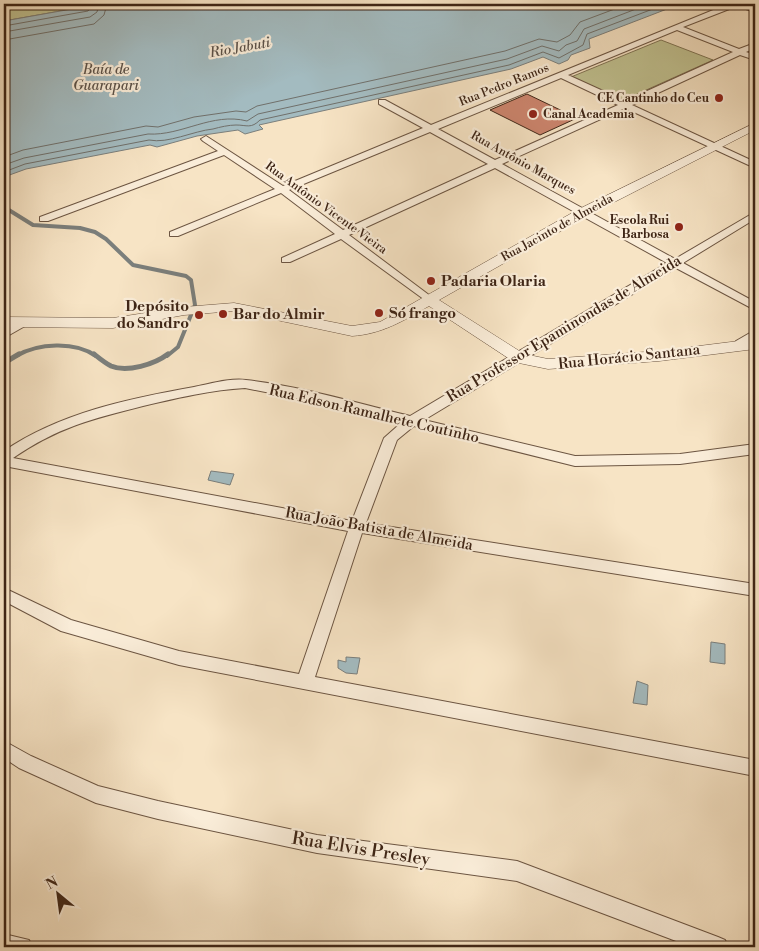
<svg xmlns="http://www.w3.org/2000/svg" width="759" height="951" viewBox="0 0 759 951" font-family="'Libre Bodoni',serif">
  <style>
    .green { fill: #c1c291; stroke: #807454 }
    .water { fill: #a3bbc0; stroke: #7b7f7c }
    .lines { fill: none; stroke-linecap: round; stroke-linejoin: round }
    .shore { stroke: #70706b; stroke-width: 1 }
    .stream-far1 { stroke: #7b7f7c; stroke-width: 4 }
    .stream { stroke: #7b7f7c; stroke-width: 5 }
    .building { fill: #cc846d; stroke: #3e2516 }
    .minor-casing { stroke: #6c5542; stroke-width: 2 }
    .tertiary-casing { stroke: #6c5542; stroke-width: 1 }
    .minor { fill: #faedd9; fill-rule: evenodd }
    .tertiary { fill: #faedd9; fill-rule: evenodd }
    .poi-dot { fill: #8f2418; stroke: #faedd9; stroke-width: 2 }
    .labels { text-anchor: middle; dominant-baseline: central; stroke-width: 4.5; stroke-linejoin: round; paint-order: stroke }
    .far-street-label { font-size: 12px; fill: #3e2516; stroke: #faedd9 }
    .far-poi-label { font-size: 12px; font-weight: bold; fill: #3e2516; stroke: #faedd9; text-anchor: end }
    .far-water-label { font-size: 14px; font-style: italic; fill: #5c5249; stroke: #faedd9 }
    .poi-label { font-size: 15px; font-weight: bold; fill: #3e2516; stroke: #faedd9; text-anchor: start }
    .street-label { font-size: 15px; fill: #3e2516; stroke: #faedd9 }
    .near-street-label { font-size: 18px; fill: #3e2516; stroke: #faedd9 }
  </style>
  <rect width="100%" height="100%" fill="#f7e4c5"/>
  <filter id="stains"><feTurbulence type="fractalNoise" baseFrequency=".004" numOctaves="4"/><feColorMatrix values="0 0 0 0 .2 0 0 0 0 .09 0 0 0 0 .02 0 0 0 .5 -.17"/></filter>
  <radialGradient id="worn" r=".72"><stop offset=".6" stop-color="#630" stop-opacity="0"/><stop offset="1" stop-color="#630" stop-opacity=".3"/></radialGradient>
  <g class="green">
    <path d="M4 4H100L4 21Z"/>
    <path d="M661 40 713 60 624 100 571 77Z"/>
  </g>
  <g class="water">
    <path d="M100 4H680L589 39 590 48 571 55 568 60 559 64 543 57 511 69 259 125 263 129 245 134 238 130 197 136 157 147 150 145 26 169 4 177V21Z"/>
    <path d="M211 471 234 474 230 485 208 480Z"/>
    <path d="M711 642 725 644V664L710 662Z"/>
    <path d="M346 657 360 658 357 674 346 673 338 668V660L346 662Z"/>
    <path d="M637 681 648 685 647 705 633 703Z"/>
  </g>
  <g class="lines">
    <g class="shore">
      <path d="M4 26 88 11 93 4"/>
      <path d="M4 32 90 17 97 12 99 4"/>
      <path d="M4 40 94 24 104 15 107 4"/>
      <path d="M4 157 23 150 146 126 158 127 194 117 236 111 246 112 257 106 505 51 539 39 557 42 570 35 580 22 628 4"/>
      <path d="M4 165 24 158 148 134C182 136 212 112 247 121L258 114 507 59 542 46 559 51 566 45 577 41 584 29 649 4"/>
      <path d="M4 172 25 164 149 140C168 144 193 131 213 129 220 127 229 125 236 125 247 125 251 129 260 120L509 65 543 52 559 58 583 45 587 34 666 4"/>
    </g>
    <g class="stream-far1">
      <path d="M4 207 33 225 80 228 95 232 106 239 133 265 186 276 191 280 195 305 178 347 167 356"/>
      <path d="M16 356C38 343 75 341 96 356"/>
    </g>
    <g class="stream">
      <path d="M94 354C99 358 105 363 111 366 127 373 155 364 168 354"/>
      <path d="M4 363 19 354"/>
    </g>
  </g>
  <path class="building" d="M527 94 577 118 540 135 490 110Z"/>
  <g class="lines">
    <g class="minor-casing">
      <g id="minor">
        <path d="M728 4H745L755 8V12L737 6 683 27 739 49 755 43V48L746 52 755 55V60L740 55 632 105 755 162V168L625 108 502 164 675 259 755 212V219L683 263 755 302V310L676 268 424 420 575 456 680 454 755 444V454L680 464 575 466 414 426 397 440 366 523 755 584V596L362 533 315 677 755 760V776L179 665 61 631 4 601V588L71 620 179 651 299 674 348 531 4 466V451C60 413 127 399 194 387 210 384 229 378 246 380 301 386 356 403 410 416L667 263 495 168 349 235 433 298V302L429 303 341 239 290 262H282V258L335 234 281 193 178 236H170V232L275 189 224 155 48 221H40V217L218 151 203 141 201 139 206 136 283 186 423 128 379 104V100H385L431 125ZM677 30 733 52 625 101 568 75ZM561 78 618 105 495 160 438 129ZM430 132 488 164 343 230 289 190ZM245 388 326 404 401 423 384 438 352 521 13 458C58 427 92 419 143 406 177 398 211 390 245 388Z"/>
        <path d="M21 319 25 320V326L4 338V329Z"/>
        <path d="M755 330V339L744 347H736L734 344 736 341Z"/>
        <path d="M4 741 31 756 98 786 158 801 317 835 517 861 718 937 725 940 728 947H692L517 881 317 853 158 819 96 803 19 768 4 758Z"/>
        <path d="M4 934 29 940 32 947H4Z"/>
      </g>
    </g>
    <g class="tertiary-casing">
      <path id="tertiary" d="M755 123V130L589 215 439 300 524 354 548 359 659 351 755 339V349L659 361 548 369 514 362 429 306C403 321 382 334 352 336L234 311 184 315 113 328 4 327V317L113 318 184 307 234 303 352 326 380 322 579 209Z"/>
    </g>
    <use href="#minor" class="minor"/>
    <use href="#tertiary" class="tertiary"/>
  </g>
  <g class="poi-dot">
    <circle cx="719" cy="98" r="5"/>
    <circle cx="533" cy="114" r="5"/>
    <circle cx="679" cy="227" r="5"/>
    <circle cx="431" cy="281" r="5"/>
    <circle cx="379" cy="313" r="5"/>
    <circle cx="223" cy="314" r="5"/>
    <circle cx="199" cy="315" r="5"/>
  </g>
  <g class="labels">
    <g class="far-street-label">
      <text transform="translate(504 85) rotate(-22)">Rua Pedro Ramos</text>
      <text transform="translate(523 163) rotate(29)">Rua Antônio Marques</text>
      <text transform="translate(326 208) rotate(36)">Rua Antônio Vicente Vieira</text>
      <text transform="translate(557 228) rotate(-29)">Rua Jacinto de Almeida</text>
    </g>
    <g class="far-poi-label">
      <text x="709" y="98">CE Cantinho do Ceu</text>
      <text x="543" y="114" text-anchor="start">Canal Academia</text>
      <text x="669" y="220">Escola Rui<tspan x="669" dy="14">Barbosa</tspan></text>
    </g>
    <g class="far-water-label">
      <text transform="translate(240 48) rotate(-10)">Rio Jabuti</text>
      <text x="106" y="70">Baía de<tspan x="106" dy="16">Guarapari</tspan></text>
    </g>
    <g class="poi-label">
      <text x="441" y="281">Padaria Olaria</text>
      <text x="189" y="306" text-anchor="end">Depósito<tspan x="189" dy="17">do Sandro</tspan></text>
      <text x="389" y="313">Só frango</text>
      <text x="233" y="314">Bar do Almir</text>
    </g>
    <g class="street-label">
      <text transform="translate(564 329) rotate(-31)">Rua Professor Epaminondas de Almeida</text>
      <text transform="translate(629 357) rotate(-6)">Rua Horácio Santana</text>
      <text transform="translate(374 414) rotate(13)">Rua Edson Ramalhete Coutinho</text>
      <text transform="translate(379 529) rotate(10)">Rua João Batista de Almeida</text>
    </g>
    <g class="near-street-label">
      <text transform="translate(361 849) rotate(9)">Rua Elvis Presley</text>
    </g>
  </g>
  <rect width="759" height="951" fill="none" stroke="#f7e4c5" stroke-width="20"/>
  <rect x="5" y="5" width="749" height="941" fill="none" stroke="#3e2516" stroke-width="2.5"/>
  <rect x="10" y="10" width="739" height="931" fill="none" stroke="#3e2516"/>
  <g transform="translate(58 894) rotate(331)" stroke="#faedd9" stroke-width="4" paint-order="stroke">
  <path d="M0-4L9 19L0 12L-9 19Z" fill="#3e2516"/>
  <text y="-8" font-size="14" font-weight="bold" text-anchor="middle" fill="#3e2516">N</text>
  </g>
  <rect width="100%" height="100%" filter="url(#stains)"/>
  <rect width="100%" height="100%" fill="url(#worn)"/>
</svg>
